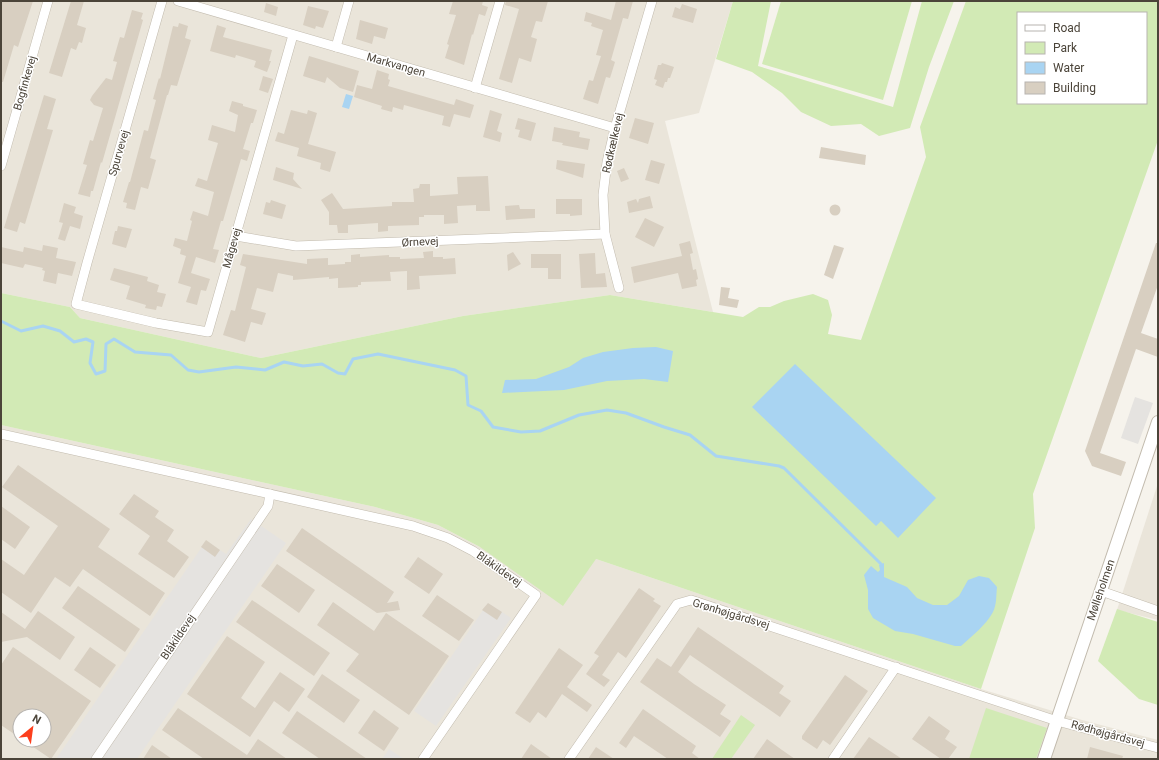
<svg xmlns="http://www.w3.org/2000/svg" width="1159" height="760" viewBox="0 0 1159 760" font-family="Roboto,sans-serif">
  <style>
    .residential { fill: #eae5da; fill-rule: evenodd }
    .green { fill: #d2eab5; fill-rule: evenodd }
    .parking { fill: #e5e3e0 }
    .water { fill: #a9d4f2 }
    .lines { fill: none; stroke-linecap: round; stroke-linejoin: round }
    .stream { stroke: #a9d4f2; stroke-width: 3 }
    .building { fill: #d8cfc1 }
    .minor-casing { stroke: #c2bbae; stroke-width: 10 }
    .tertiary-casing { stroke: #c2bbae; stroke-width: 14 }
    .minor { stroke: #fff; stroke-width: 9 }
    .tertiary { stroke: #fff; stroke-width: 12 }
    .labels { text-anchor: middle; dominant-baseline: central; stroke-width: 3; stroke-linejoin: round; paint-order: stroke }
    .street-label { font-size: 11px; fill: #4b4439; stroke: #fff }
  </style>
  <rect width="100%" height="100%" fill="#f6f3ec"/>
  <g class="residential">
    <path d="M1 1H733L699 113 665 121 713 312 610 295 463 316 261 358 80 318 70 307 1 293Z"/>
    <path d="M1 425 375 507 438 525 480 547 596 559 981 689 1082 720 1158 740V759H1ZM20 716H44V740H20Z"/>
    <path d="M1158 483V620L1117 610Z"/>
  </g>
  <g class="green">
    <path d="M733 1H771L758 66 893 107 922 1H954L929 67 910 128 879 136 861 124 831 126 801 112 782 93 752 72 716 59Z"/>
    <path d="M781 1H912L883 100 762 64Z"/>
    <path d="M966 1H1158V140L1033 494 1035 528 981 689 596 559 563 606 480 547 438 525 375 507 1 425V293L70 307 80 318 261 358 463 316 610 295 743 317 759 307H770L784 301 813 294 828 300 832 315 828 334 861 340 926 157 920 127ZM1018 13H1146V103H1018Z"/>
    <path d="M1117 609 1158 622V705L1139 699 1098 661Z"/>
    <path d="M986 708 1047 728 1036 759H969Z"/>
    <path d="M741 715 755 725 731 759H712Z"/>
  </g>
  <g class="parking">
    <path d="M1135 397 1153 403 1138 444 1121 438Z"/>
    <path d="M251 519 286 543 137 759H56L206 541 226 554Z"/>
    <path d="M488 603 511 618 436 726 414 711Z"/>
    <path d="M389 749 404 759H382Z"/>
  </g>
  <g class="water">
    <path d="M346 94 353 96 349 109 342 107Z"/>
    <path d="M656 347 673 351 668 382 644 379 607 381 564 390 502 393 505 380 536 379 569 367 583 358 603 352 633 348Z"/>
    <path d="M795 364 936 498 898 538 881 521 876 526 752 407Z"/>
    <path d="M884 563V577L907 587 917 598 933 605H947L959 596 968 580 979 576 989 578 997 587C996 595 997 604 993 612 986 625 972 636 961 646H955L913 634 895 631 873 618 868 609V590L864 575 871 566 878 572 880 570 879 565Z"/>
  </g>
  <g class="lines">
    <path class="stream" d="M1 321 21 331 43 326 60 331 74 342 86 339 93 342 90 363 96 374 105 371 106 344 114 339 135 352 171 355 188 370 199 372 236 367 265 370 284 362 303 366 322 364 338 373 345 374 353 359 378 354 455 370 466 376 468 405 481 411 493 427 521 432 540 431 579 415 607 410 626 413 664 427 690 435 716 456 779 466 784 468 881 564"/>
  </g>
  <g class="building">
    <path d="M1 1H33L18 47 14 45 3 82H1Z"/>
    <path d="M71 1H84L77 25 86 28 82 43 79 42 76 50 71 48 62 77 49 73Z"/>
    <path d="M453 1H483L482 5 488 7 485 16 479 14 473 35 472 34 464 65 445 58 449 45 447 44 456 15 449 14Z"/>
    <path d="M506 1H548L542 22 536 21 531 37 537 39 531 62 519 58 512 83 499 79 519 9 505 5Z"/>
    <path d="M616 1H633L628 19 623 18 611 60 615 62 610 78 606 77 598 104 583 99 589 80 593 81 601 56 596 55 603 30 591 26 592 23 584 21 586 12 611 20Z"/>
    <path d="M266 3 278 7 276 16 264 12Z"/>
    <path d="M682 4 697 9 693 23 672 17 675 7 680 9Z"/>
    <path d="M308 6 329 11 323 28 316 26 315 29 303 25Z"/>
    <path d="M132 10 143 13 141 19 143 20 102 163 101 162 93 191H91L90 197 78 194 87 165 83 164 90 140 93 141 103 108 94 105 90 100 92 96 106 78 112 80 117 62 113 61 120 37 124 38Z"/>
    <path d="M360 20 388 28 385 39 374 36 372 44 356 39Z"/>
    <path d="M179 23 188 26 185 38 191 40 177 86 171 85 168 95H167L150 158 156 160 148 189 141 187 135 210 126 208 127 203 123 202 129 182H130L144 130 148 131 151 119 156 100 153 99 158 81 159 78 160 79 173 26 178 27Z"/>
    <path d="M217 25 226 28 223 37 272 50 269 61H271L267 72 254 67 256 61 236 55 235 58 210 51Z"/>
    <path d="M309 56 359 71 353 92 340 88 327 77 325 83 303 76Z"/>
    <path d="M662 63 674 67 670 78H668L667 82H665L663 88 655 85 657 80 654 79 658 65H661Z"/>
    <path d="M377 70 389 74 388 79 390 80 388 86 454 105 456 99 474 105 470 118 454 114 450 127 442 125 444 116 404 105 403 110 393 107 392 112 381 109 382 106 354 97 357 85 372 89Z"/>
    <path d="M263 76 273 79 268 93 259 90Z"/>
    <path d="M44 95 56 99 47 129 53 130 25 224 20 222 17 232 4 228Z"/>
    <path d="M232 101 243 104V106L257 110 253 123H251L243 149 250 151 247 161 241 159 223 221H221L213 249 219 250 215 263 196 257 191 273 210 279 206 291 201 290 197 305 186 302 191 287 178 283 186 256 180 254 181 249 173 246 175 238 187 241 192 221 190 220 193 211 208 216 214 192 195 186 198 178 207 181 218 143 208 140 212 125 235 132 238 115 229 111Z"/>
    <path d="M291 110 307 114 308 110 317 113 308 144 336 152 330 172 320 169 321 163 297 156 299 148 275 141 278 132 284 134Z"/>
    <path d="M490 110 502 114 497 131 502 133 500 142 483 137Z"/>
    <path d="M518 118 536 123 531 141 518 137 520 130 515 129Z"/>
    <path d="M635 118 654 123 648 144 629 138Z"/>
    <path d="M554 127 580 132 579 137 590 139 588 150 562 145 563 143 552 141Z"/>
    <path d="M821 147 866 155 865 165 819 158Z"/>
    <path d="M557 160 585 164 583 178 556 169Z"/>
    <path d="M651 160 665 164 659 184 645 180Z"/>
    <path d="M276 167 294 173 293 179 302 189 273 180Z"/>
    <path d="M624 168 629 179 621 182 617 171Z"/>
    <path d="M488 176 490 211H476V205L457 206 458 223 444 224V215H424V217H419V225L388 226V231L378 232V223L348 225V233H338L337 225H329V212L321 200 332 193 343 209 392 206V202H414L413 189 419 188 420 184H430V196L458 194 457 177Z"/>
    <path d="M650 196 653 208 629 213 627 202 636 199 638 203 639 199Z"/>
    <path d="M556 199H582V215L570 216V214H556Z"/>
    <path d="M271 200 286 205 282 219 263 214 266 202 270 203Z"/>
    <path d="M64 203 76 207 74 213 83 216 80 229 70 226 65 241 58 239 63 223 59 222Z"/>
    <circle cx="835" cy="210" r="5.5"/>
    <path d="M519 205 520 209H535V218L506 220 505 206Z"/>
    <path d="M645 218 664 227 654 247 635 237Z"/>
    <path d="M118 226 132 229 126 248 112 244 115 231H117Z"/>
    <path d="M690 241 693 253 690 254 693 270 696 269 698 279 696 280 697 286 682 289 678 273 634 283 631 267 682 256 679 244Z"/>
    <path d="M1156 243H1158V285L1141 333 1158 339V357L1136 349 1100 453 1126 462 1121 476 1092 466 1085 451Z"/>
    <path d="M43 245 58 248 56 258 76 262 72 276 58 273 56 284 43 281 45 271 42 270 43 268 25 264 23 268 1 263V247L23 252 24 247 42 251Z"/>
    <path d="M834 245 844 248 833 279 824 275Z"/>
    <path d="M433 251V257H443V259L455 258 456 274 419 276 420 289 407 290V271L390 272 391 281 361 282V285H358V287L338 288V278L329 279V277L293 280V276L278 273 273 292 257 288 251 309 266 313 262 325 251 322 245 342 223 335 231 310 235 311 246 267 240 265 243 254 307 264V259L328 258V265L345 264V262H351V255L360 254V257L389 255V257H400V259L424 258 423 252Z"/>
    <path d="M513 252 521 264 508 271 507 255Z"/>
    <path d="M595 253 596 274 605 273 607 287 581 288 579 254Z"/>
    <path d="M531 254H561V279H548V268H531Z"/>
    <path d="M114 268 148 277 147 281 159 285 157 292 166 294 162 307 157 306 156 310 145 308 146 305 126 299 130 286 110 280Z"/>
    <path d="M721 287 730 288 728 298 739 300 737 308 719 305Z"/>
    <path d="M18 465 110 529 98 547 165 593 150 616 83 569 70 587 55 577 31 613 1 592V559L24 575 58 526 2 487Z"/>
    <path d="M134 494 159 511 155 517 174 530 167 541 189 557 174 578 138 554 150 536 119 514Z"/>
    <path d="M1 506 30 527 15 549 1 539Z"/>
    <path d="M302 528 394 592 387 603 398 601 400 610 377 613 286 551Z"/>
    <path d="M206 540 220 550 215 557 201 547Z"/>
    <path d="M418 557 443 574 429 594 404 577Z"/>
    <path d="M277 564 315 590 299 613 261 586Z"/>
    <path d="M78 586 140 629 125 652 62 608Z"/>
    <path d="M639 588 655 599 653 601 661 606 626 658 618 652 602 675 610 680 604 687 586 674 599 656 594 653Z"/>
    <path d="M437 595 474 620 459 641 422 616Z"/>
    <path d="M252 600 330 653 314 676 236 622Z"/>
    <path d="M333 602 374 631 386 613 449 656 409 715 346 671 359 654 317 625Z"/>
    <path d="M488 603 502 612 497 620 482 610Z"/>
    <path d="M38 611 75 637 60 660 27 637 1 642V612L25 629Z"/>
    <path d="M698 627 784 686 779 693 791 701 780 717 690 655 678 672 694 684 726 705 720 714 731 721 720 737 640 682 657 658 671 667Z"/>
    <path d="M227 636 265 662 241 698 255 708 280 672 305 689 289 712 274 701 250 737 187 694Z"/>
    <path d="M13 647 91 701 51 759 23 740H44V716H20V738L1 725V665Z"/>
    <path d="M90 647 116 665 100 688 74 670Z"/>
    <path d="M559 648 583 665 567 687 592 705 587 712 562 694 546 718 538 712 530 723 515 713Z"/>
    <path d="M322 674 360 700 344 723 307 697Z"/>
    <path d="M845 675 868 691 830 745 823 740 817 749 802 739V736Z"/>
    <path d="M178 708 247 755 258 739 287 759H204L162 730Z"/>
    <path d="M643 709 696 746 692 753 700 759H668L634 736 626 748 619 743Z"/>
    <path d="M374 710 399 728 384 751 358 733Z"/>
    <path d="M297 711 367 759H320L282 733Z"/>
    <path d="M929 716 950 731 945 739 957 747 948 759H941L912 739Z"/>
    <path d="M869 737 902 759H853Z"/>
    <path d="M767 739 782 750 795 759H753Z"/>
    <path d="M531 744 552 759H521Z"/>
    <path d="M152 745 172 759H143Z"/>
    <path d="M596 747 614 759H588Z"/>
    <path d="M1090 747 1123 756 1122 759H1087Z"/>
  </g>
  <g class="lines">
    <g class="minor-casing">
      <g id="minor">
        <path d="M162 1 87 263 76 304 156 323 208 332 293 35"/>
        <path d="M178 1 615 128"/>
        <path d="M336 47 349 1"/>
        <path d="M475 88 500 1"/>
        <path d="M1 166 48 1"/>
        <path d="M236 236 296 246 605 234"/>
        <path d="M619 288 605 234 603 195 607 162 615 128 652 1"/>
        <path d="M1 434 413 526 448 538 473 551 536 595 423 759"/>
        <path d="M1101 591 1158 611"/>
        <path d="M96 759 268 506 270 494"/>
        <path d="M569 759 677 604 691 600 1057 721 1158 748"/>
        <path d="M833 759 896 667"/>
      </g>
    </g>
    <g class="tertiary-casing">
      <path id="tertiary" d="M1044 759 1158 422"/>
    </g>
    <use href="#minor" class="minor"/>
    <use href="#tertiary" class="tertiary"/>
  </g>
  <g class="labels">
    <g class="street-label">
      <text transform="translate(396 65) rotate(16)">Markvangen</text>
      <text transform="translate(25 83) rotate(-74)">Bogfinkevej</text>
      <text transform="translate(613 143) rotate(-77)">Rødkælkevej</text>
      <text transform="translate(119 153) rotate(-74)">Spurvevej</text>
      <text transform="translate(420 242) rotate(-3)">Ørnevej</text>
      <text transform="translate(232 248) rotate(-74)">Mågevej</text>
      <text transform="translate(499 569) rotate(35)">Blåkildevej</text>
      <text transform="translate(1101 590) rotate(-71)">Mølleholmen</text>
      <text transform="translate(731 614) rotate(17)">Grønhøjgårdsvej</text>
      <text transform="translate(178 637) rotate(-56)">Blåkildevej</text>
      <text transform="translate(1108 734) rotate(15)">Rødhøjgårdsvej</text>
    </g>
  </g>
  <rect width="1159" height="760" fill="none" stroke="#4b4439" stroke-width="4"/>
  <rect x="1017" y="12" width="130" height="92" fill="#ffffff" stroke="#b7b4b0"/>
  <rect x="1025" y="25" width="20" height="6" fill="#ffffff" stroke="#b7b4b0"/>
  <text x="1053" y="32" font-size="12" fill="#4b4439">Road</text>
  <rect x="1025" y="42" width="20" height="12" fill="#d2eab5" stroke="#b7b4b0"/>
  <text x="1053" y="52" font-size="12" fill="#4b4439">Park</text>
  <rect x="1025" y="62" width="20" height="12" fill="#a9d4f2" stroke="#b7b4b0"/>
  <text x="1053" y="72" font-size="12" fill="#4b4439">Water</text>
  <rect x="1025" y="82" width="20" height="12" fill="#d8cfc1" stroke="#b7b4b0"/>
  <text x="1053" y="92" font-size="12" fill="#4b4439">Building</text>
  <g transform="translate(32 728) rotate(29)"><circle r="19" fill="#ffffff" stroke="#b7b4b0"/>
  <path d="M0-3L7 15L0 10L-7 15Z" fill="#fc3f1d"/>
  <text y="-6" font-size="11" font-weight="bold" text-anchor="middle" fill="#4b4439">N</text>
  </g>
</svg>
